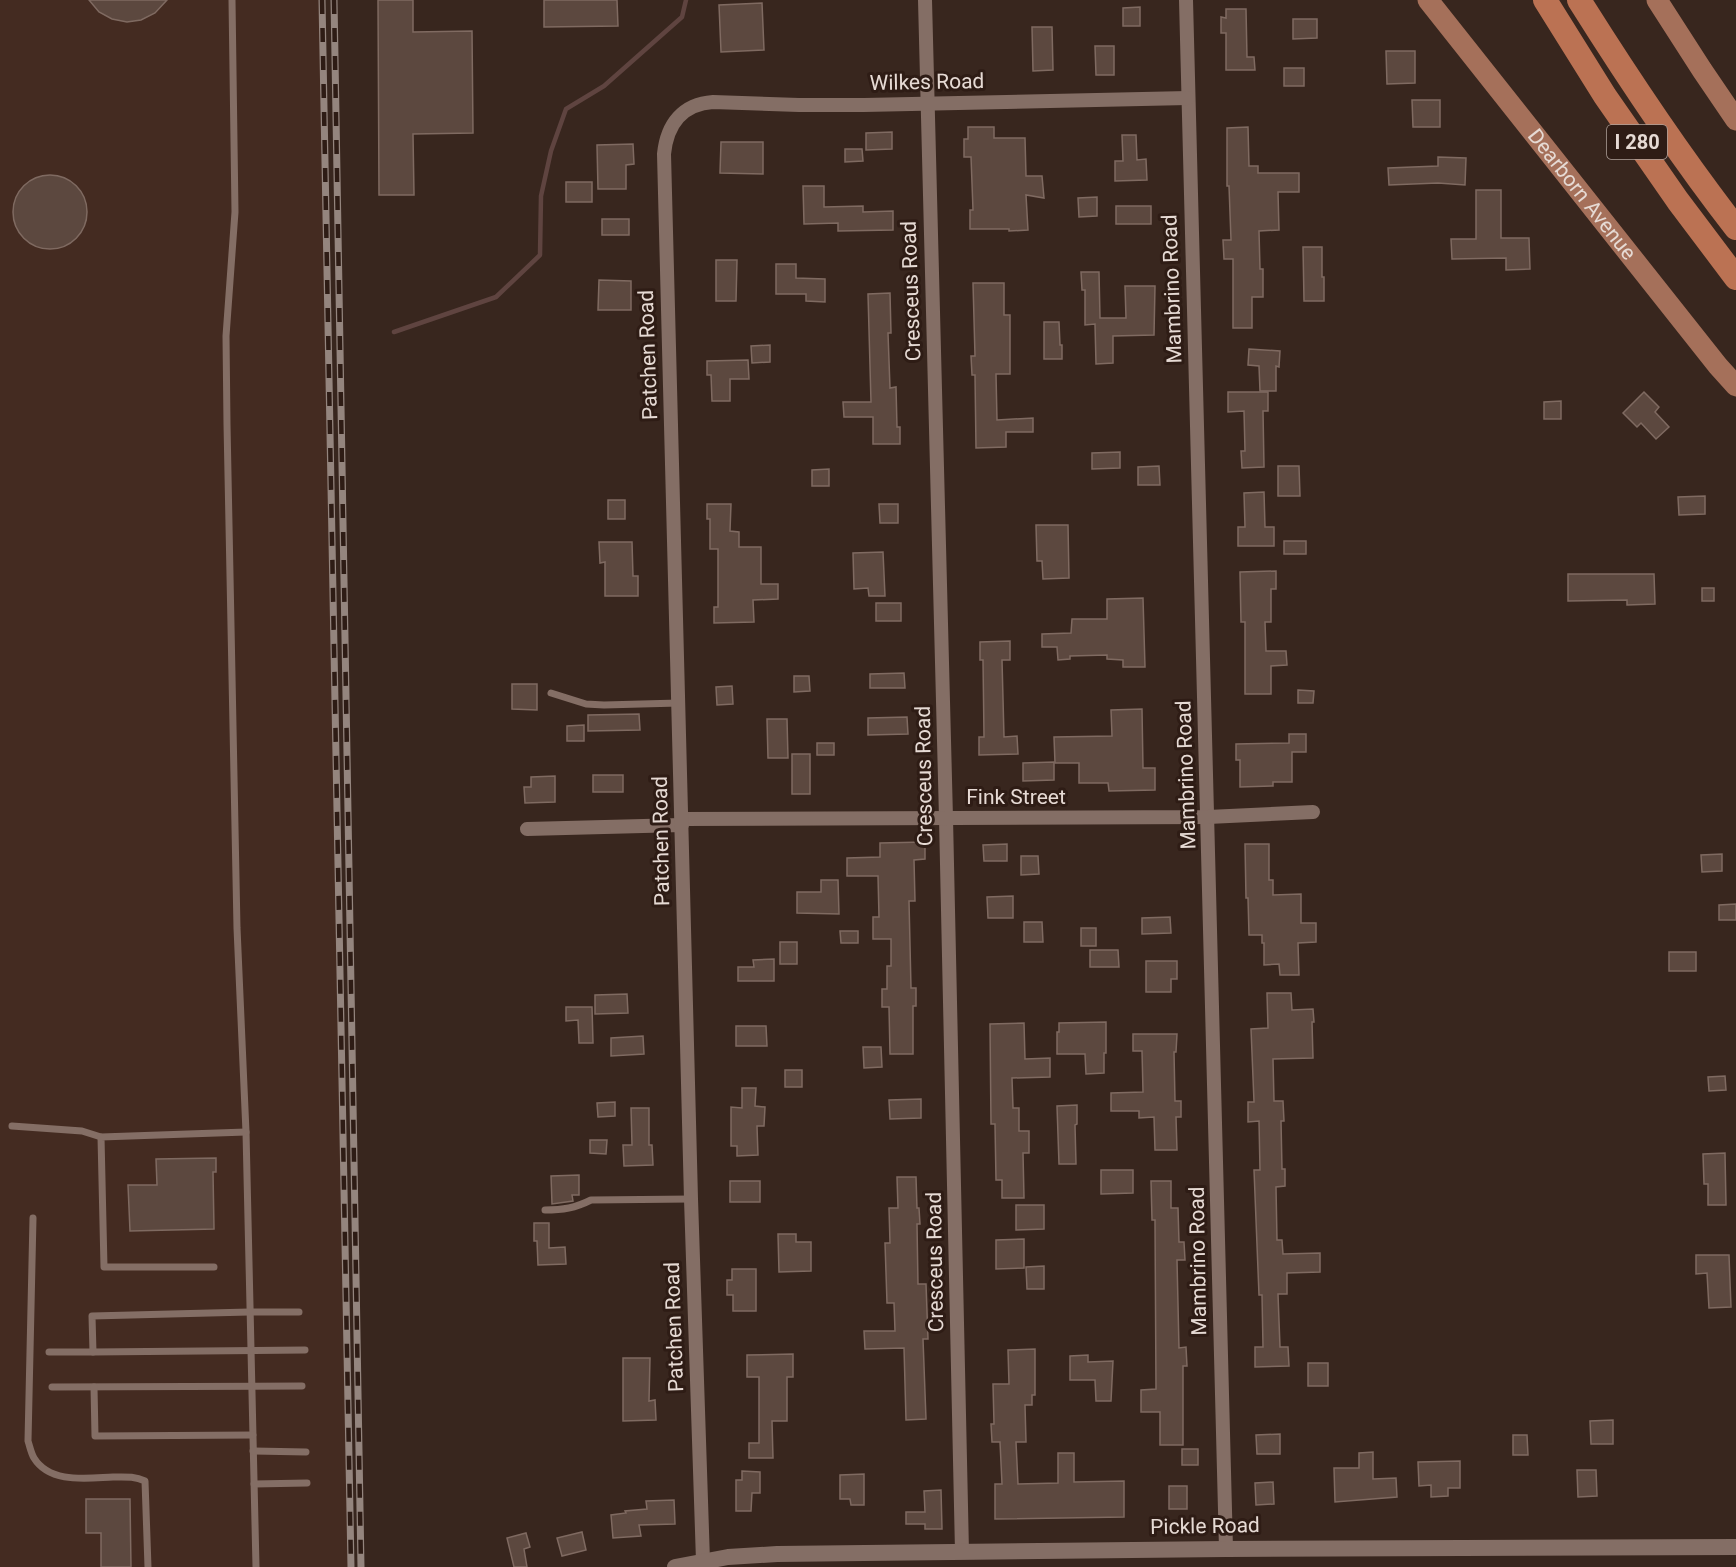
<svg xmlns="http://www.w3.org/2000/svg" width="1736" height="1567" viewBox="0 0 1736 1567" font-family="Roboto,sans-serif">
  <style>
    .built { fill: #442b21 }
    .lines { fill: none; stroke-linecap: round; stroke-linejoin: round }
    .stream { stroke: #5f4440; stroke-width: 4.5 }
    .building { fill: #5c483f; stroke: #7f6a61; stroke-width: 1.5 }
    .service { stroke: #846e65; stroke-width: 7 }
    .minor { stroke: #846e65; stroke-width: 14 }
    .tertiary { stroke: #846e65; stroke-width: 16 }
    .primary { stroke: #a5705a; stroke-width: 21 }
    .motorway { stroke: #bb7253; stroke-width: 24 }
    .rail-casing { stroke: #94857e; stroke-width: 7 }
    .rail { stroke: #2e1c15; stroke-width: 4.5; stroke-dasharray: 14; stroke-linecap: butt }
    .labels { text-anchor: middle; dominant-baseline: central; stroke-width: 6; stroke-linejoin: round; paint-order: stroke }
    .shield { fill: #2e1c15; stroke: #afa19b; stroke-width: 1.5 }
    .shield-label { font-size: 20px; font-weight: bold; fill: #e6dad4 }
    .street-label { font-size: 21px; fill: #e6dad4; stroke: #2e1c15 }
  </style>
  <rect width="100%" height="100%" fill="#38261e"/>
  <path class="built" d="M0 0H323L351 1567H0Z"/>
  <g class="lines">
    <path class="stream" d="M394 332 496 297 540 255 541 196 551 151 566 109 604 86 682 17 686 0"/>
  </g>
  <g class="building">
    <path d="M89 0H167L155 13 141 20 127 22 112 19 99 12Z"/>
    <path d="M378 0H413V32L472 31 473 133 413 134 414 195H379Z"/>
    <path d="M544 0H617L618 26 544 27Z"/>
    <path d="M762 3 764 50 721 52 719 5Z"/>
    <path d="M1140 7V26H1123V8Z"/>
    <path d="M1226 9H1246L1247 57H1254L1255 70H1226V33H1221V17L1226 18Z"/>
    <path d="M1293 19H1317V38L1293 39Z"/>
    <path d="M1032 27H1052L1053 70 1033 71Z"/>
    <path d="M1095 46H1114V75H1096Z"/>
    <path d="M1386 51H1415V83L1387 84Z"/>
    <rect x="1284" y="68" width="20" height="18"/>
    <path d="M1412 100H1440V127H1413Z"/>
    <path d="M968 127H994V138H1025L1026 176H1042L1044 198 1026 195 1028 230 1009 231V229H970V210H973L971 157H964V139H968Z"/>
    <path d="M1248 127 1249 166H1258V173H1299V192H1278L1279 230 1259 231 1260 269H1263V297H1252V328H1233V259H1224L1223 240H1231L1229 186H1227V128Z"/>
    <path d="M892 132V149L866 150V133Z"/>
    <path d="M1122 135H1136L1137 160 1146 159 1147 180 1115 181V161H1123Z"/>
    <path d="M721 142H763V174L720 173Z"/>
    <path d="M633 144 634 164 626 165V189H598L597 145Z"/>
    <path d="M845 149H862L863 161 845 162Z"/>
    <path d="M1438 157 1466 158 1465 185 1438 183 1389 185 1388 168 1438 166Z"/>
    <circle cx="50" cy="212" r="37"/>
    <rect x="566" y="182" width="26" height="20"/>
    <path d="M803 186H824V207L863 206V212L893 211V230L838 231V223L804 224Z"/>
    <path d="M1476 190H1501V238H1529L1530 269 1506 270V258L1452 259 1451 239H1476Z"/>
    <path d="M1097 197V216L1079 217 1078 198Z"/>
    <rect x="1116" y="206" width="35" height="18"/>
    <rect x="602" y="219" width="27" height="16"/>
    <path d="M1303 247H1322V277H1324V301H1304Z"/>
    <path d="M716 260H737L736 301H716Z"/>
    <path d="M776 264H796V278L825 279V302L806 301V294H776Z"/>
    <path d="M1081 272H1099L1100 318H1126L1125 286H1155L1154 335 1113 336V363L1096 364 1095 324 1085 325V290H1082Z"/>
    <path d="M599 280 631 281V310H598Z"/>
    <path d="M973 283H1004V315H1010V374H996L997 420 1033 418V432H1006V447L976 448 975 375H972L971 356H975Z"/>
    <path d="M890 293 891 333H888L890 388 896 387 897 427H900V444H873V417H844L843 402H871L868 294Z"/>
    <path d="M1044 322H1059L1060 345H1062V359H1044Z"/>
    <path d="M770 345V362L752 363 751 346Z"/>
    <path d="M1249 349 1280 351 1279 367 1276 366V391H1260L1259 366 1248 365Z"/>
    <path d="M748 360 749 379H730V401H712L711 375H707V361Z"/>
    <path d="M1228 392H1268V411H1263L1264 467 1242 468 1241 451H1245L1244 411 1228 412Z"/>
    <path d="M1644 392 1659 407 1655 412 1669 427 1656 439 1641 423 1637 427 1623 413Z"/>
    <path d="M1561 401V419H1544V402Z"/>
    <path d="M1120 452V468L1092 469V453Z"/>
    <path d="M1159 466 1160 485H1138V467Z"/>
    <path d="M1278 466H1299L1300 496H1278Z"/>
    <path d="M829 469V486H812V470Z"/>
    <path d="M1264 492 1265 527H1274V546H1238V527H1245L1244 493Z"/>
    <path d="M1705 496V514L1679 515 1678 497Z"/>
    <rect x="608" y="500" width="17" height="19"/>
    <path d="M707 504H731L730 531 739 532V547H761V584H778V599L753 600 754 622 714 623V607H718V549H710V519H707Z"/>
    <path d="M879 504H898V523H880Z"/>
    <path d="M1036 525H1068L1069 578 1043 579 1042 561H1037Z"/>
    <rect x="1284" y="541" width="22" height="13"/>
    <path d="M599 542H632L633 576H638V596H605V562L600 563Z"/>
    <path d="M883 552 885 596H869L868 588 854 589 853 553Z"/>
    <path d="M1276 571V589H1271V622H1265L1266 651H1286L1287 665 1271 666V694H1245V622H1241L1240 572Z"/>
    <path d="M1568 574H1654L1655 604 1627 605V600L1568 601Z"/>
    <rect x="1702" y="588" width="12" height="13"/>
    <path d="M1143 598 1145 667H1123V660L1107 659V655L1070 656V659L1058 660 1057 647H1042V634L1071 633 1072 619H1107V599Z"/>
    <rect x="876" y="603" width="25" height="18"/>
    <path d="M1010 641V660H1002L1004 737 1017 736 1018 754 979 755V737H984L983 660H980V642Z"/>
    <path d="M904 673 905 688H870V674Z"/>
    <path d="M794 676H809L810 691 794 692Z"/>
    <path d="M512 684H537V710L512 709Z"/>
    <path d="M732 686 733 704 717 705 716 687Z"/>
    <path d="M1298 690 1314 691 1313 703H1298Z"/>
    <path d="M1142 709 1143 768H1155V790L1109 791 1108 783H1079V763H1055L1054 737 1112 736 1111 710Z"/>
    <path d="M639 714 640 730 588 731V715Z"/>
    <path d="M907 717 908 734 868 735V718Z"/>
    <path d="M767 719H787L788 758H768Z"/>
    <path d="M584 725V741H567V726Z"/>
    <path d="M1289 734H1306V752H1292V782H1273V786L1240 787V760H1236V744L1289 743Z"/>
    <rect x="817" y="743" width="17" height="12"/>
    <rect x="792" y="754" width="18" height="40"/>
    <path d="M1054 762V780L1023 781V763Z"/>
    <rect x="593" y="775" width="30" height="17"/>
    <path d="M555 776V802L525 803 524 787H531V777Z"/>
    <path d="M925 842V859L914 860 915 901H909L911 988H916V1006H913V1054H890L889 1007H882V989H887V966H891V939H873V917H879L878 876H847V858L880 857V843Z"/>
    <path d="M1007 844V861H984L983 845Z"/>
    <path d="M1245 844H1269V880H1273V895L1301 894V923H1316V942L1298 943 1299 975H1280L1279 964 1264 965V943H1262V935H1249L1248 898H1246Z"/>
    <path d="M1722 854V871L1702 872 1701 855Z"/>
    <path d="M1021 856H1038L1039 874 1021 875Z"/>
    <path d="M821 880H838L839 914 797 913V892H821Z"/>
    <path d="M1013 896V918H988L987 897Z"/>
    <path d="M1736 904V920H1719V905Z"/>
    <path d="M1170 917 1171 933 1142 934V918Z"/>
    <path d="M1024 922H1042L1043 942H1024Z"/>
    <rect x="1081" y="928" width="15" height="18"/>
    <path d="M840 931H858V943H841Z"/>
    <rect x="780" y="942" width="17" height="22"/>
    <path d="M1090 950H1118L1119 967H1090Z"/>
    <rect x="1669" y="952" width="27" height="19"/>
    <path d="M774 959V981H738V967H754L753 960Z"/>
    <path d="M1146 961H1177V979H1171V992H1146Z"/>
    <path d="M1267 993H1291L1292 1010 1313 1009 1314 1022H1312L1313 1058 1273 1059 1274 1101H1283L1284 1121H1281L1282 1169H1285V1186L1276 1187 1277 1240H1282L1283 1254 1320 1253V1272L1287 1273V1294H1278L1280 1347H1288L1289 1366 1255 1367V1347H1263L1262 1295H1259L1254 1170H1260L1259 1121 1248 1122V1102H1254L1251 1029 1268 1028Z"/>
    <path d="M627 994 628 1013 595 1014V995Z"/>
    <path d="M566 1007H592L593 1043H579L578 1020 566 1021Z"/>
    <path d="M1106 1022V1053H1104V1073L1086 1074 1085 1054H1057V1032H1059V1023Z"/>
    <path d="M1024 1023 1025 1059 1050 1058V1077L1012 1078 1013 1108H1019V1131H1029V1153H1023L1024 1198H1002V1180H996L995 1124H991L990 1024Z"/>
    <path d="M736 1026H766L767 1046H736Z"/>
    <path d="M1133 1034H1177L1176 1052H1174L1175 1101H1181V1117H1176L1177 1150H1155L1154 1117 1139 1118V1111H1111V1093L1143 1092 1142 1051H1133Z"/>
    <path d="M643 1036 644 1054 611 1056V1038Z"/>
    <path d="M863 1047H881L882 1067 864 1068Z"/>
    <rect x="785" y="1070" width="17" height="17"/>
    <path d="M1725 1076 1726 1090 1709 1091 1708 1077Z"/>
    <path d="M742 1088H756L755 1106 765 1107 764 1126H757L758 1155 737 1156V1146H731V1107L742 1108Z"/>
    <path d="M921 1099V1118L890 1119 889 1100Z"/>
    <path d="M615 1102V1116L598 1117 597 1103Z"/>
    <path d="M1077 1105V1124L1075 1125 1076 1164H1059L1057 1106Z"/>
    <path d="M631 1108H649V1145H652L653 1165 624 1166 623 1145H632Z"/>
    <path d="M590 1140H607L606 1154 590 1153Z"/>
    <path d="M1725 1153 1726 1205H1708V1184H1704L1703 1154Z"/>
    <path d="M216 1158V1172H213L214 1229 130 1231 128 1185H157L156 1159Z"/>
    <path d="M1101 1170H1133V1193L1101 1194Z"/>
    <path d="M579 1175V1195H572L573 1201 552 1204 551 1176Z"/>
    <path d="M897 1177H916L917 1208H919L920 1224H917L918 1284H926L928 1339H923L926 1419 906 1420 904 1348 865 1349 864 1331H895L894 1303H887L885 1243H890L889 1208H898Z"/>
    <rect x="730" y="1181" width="30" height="21"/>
    <path d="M1151 1181H1171V1208H1178L1179 1242H1184L1185 1260H1177L1179 1348 1186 1347 1187 1366H1183V1445H1160V1412H1141V1390L1156 1389 1155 1220H1152Z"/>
    <path d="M1016 1205H1044V1229L1016 1230Z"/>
    <path d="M534 1223H549V1248L565 1247 566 1264 538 1265 537 1241H534Z"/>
    <path d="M778 1234H796V1242H811V1271L779 1272Z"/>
    <path d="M1024 1239V1268L996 1269V1240Z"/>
    <path d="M1696 1255H1729L1731 1307 1709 1308 1707 1273 1696 1274Z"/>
    <path d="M1044 1266V1289H1027L1026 1267Z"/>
    <path d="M732 1269H756V1311H733V1295H727V1280H732Z"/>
    <path d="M1035 1349V1395H1032V1405H1025L1026 1442H1016L1018 1484 1058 1483V1453H1074V1482L1124 1481V1517L995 1519V1484H1002L1000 1442H992L991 1424H994L993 1384H1009L1008 1350Z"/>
    <path d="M793 1354V1377H787V1421H772L773 1458H749V1443H759V1377H747V1355Z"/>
    <path d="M1088 1355V1362L1113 1361 1111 1401H1096L1095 1380H1070V1356Z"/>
    <path d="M623 1358H650L649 1401 655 1400 656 1420 623 1421Z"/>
    <rect x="1308" y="1363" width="20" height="23"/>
    <path d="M1613 1420V1444H1591L1590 1421Z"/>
    <path d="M1280 1434V1454H1257L1256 1435Z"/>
    <path d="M1513 1435H1527L1528 1455H1513Z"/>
    <rect x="1182" y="1449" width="16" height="16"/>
    <path d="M1373 1452V1479L1396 1478 1397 1497 1335 1502 1334 1468H1359V1453Z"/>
    <path d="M1460 1461V1488H1448V1496L1431 1497V1485L1419 1486 1418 1462Z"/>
    <path d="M1577 1470H1596L1597 1496 1578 1497Z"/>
    <path d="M742 1471 760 1472V1493H752L751 1511H736V1480H742Z"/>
    <path d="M864 1474V1505H851L850 1499H840V1475Z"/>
    <path d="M1273 1482 1274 1504 1256 1505 1255 1483Z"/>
    <rect x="1169" y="1486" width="18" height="23"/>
    <path d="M941 1490 942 1529H925V1524H906V1512H925L924 1491Z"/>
    <path d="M86 1499H130L131 1567H101V1533H86Z"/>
    <path d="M674 1500 675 1524 639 1525 641 1536 613 1538 611 1515 626 1513 625 1511 647 1509 646 1501Z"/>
    <path d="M582 1532 586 1550 562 1556 557 1538Z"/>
    <path d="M526 1533 530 1547 524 1549 527 1567H514L507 1538Z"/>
  </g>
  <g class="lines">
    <g class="service">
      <path d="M232 0 235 212 226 336 227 424 237 928 246 1132 256 1567"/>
      <path d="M551 693 586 704 604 705 679 703"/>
      <path d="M12 1126 82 1131 101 1137"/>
      <path d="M545 1210C563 1210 575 1208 591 1200L691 1199"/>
      <path d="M33 1218 28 1441C30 1447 31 1453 34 1458 50 1484 87 1478 113 1477 125 1477 134 1476 145 1481L148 1567"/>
      <path d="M214 1267H104L101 1137 246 1132"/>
      <path d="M49 1352H93L92 1316 249 1312H299"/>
      <path d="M93 1352 305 1350"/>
      <path d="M52 1387 302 1386"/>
      <path d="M94 1387 95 1436 253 1435"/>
      <path d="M253 1451 306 1452"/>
      <path d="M254 1484 307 1483"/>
    </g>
    <g class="minor">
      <path d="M925 0 946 818 962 1552"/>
      <path d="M1186 0 1226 1549"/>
      <path d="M682 819 1208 817 1313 812"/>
      <path d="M527 829 682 825"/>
      <path d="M703 1561 691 1199 664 154C667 124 683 104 713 102L799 105H864L1188 98"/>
    </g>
    <path class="tertiary" d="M675 1567 728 1557 777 1554 1226 1549 1736 1547"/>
    <g class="primary">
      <path id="s1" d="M1428 0 1718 366 1736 386"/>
      <path d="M1657 0 1702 70 1736 120"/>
    </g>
    <g class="motorway">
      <path d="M1545 0 1605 96 1678 201 1736 278"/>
      <path d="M1579 0C1628 78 1679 155 1736 228"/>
    </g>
    <g class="rail-casing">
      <g id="rail">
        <path d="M322 0 351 1567"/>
        <path d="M334 0 361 1567"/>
      </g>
    </g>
    <use href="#rail" class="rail"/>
  </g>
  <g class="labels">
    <rect class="shield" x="1607" y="125" width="60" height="34" rx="4.5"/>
    <g class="shield-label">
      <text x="1637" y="142">I 280</text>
    </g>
    <g class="street-label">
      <text transform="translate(927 82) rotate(-1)">Wilkes Road</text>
      <text stroke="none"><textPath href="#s1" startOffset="248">Dearborn Avenue</textPath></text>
      <text transform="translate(1172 289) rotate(-92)">Mambrino Road</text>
      <text transform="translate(911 291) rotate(-92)">Cresceus Road</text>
      <text transform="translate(648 355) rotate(-92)">Patchen Road</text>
      <text transform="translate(1186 775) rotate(-92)">Mambrino Road</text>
      <text transform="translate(924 776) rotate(-91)">Cresceus Road</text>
      <text x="1016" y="797">Fink Street</text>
      <text transform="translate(661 841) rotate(-91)">Patchen Road</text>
      <text transform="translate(1198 1261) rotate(-91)">Mambrino Road</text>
      <text transform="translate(935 1262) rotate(-91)">Cresceus Road</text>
      <text transform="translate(674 1327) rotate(-92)">Patchen Road</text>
      <text transform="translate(1205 1526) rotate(-1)">Pickle Road</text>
    </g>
  </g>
</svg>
